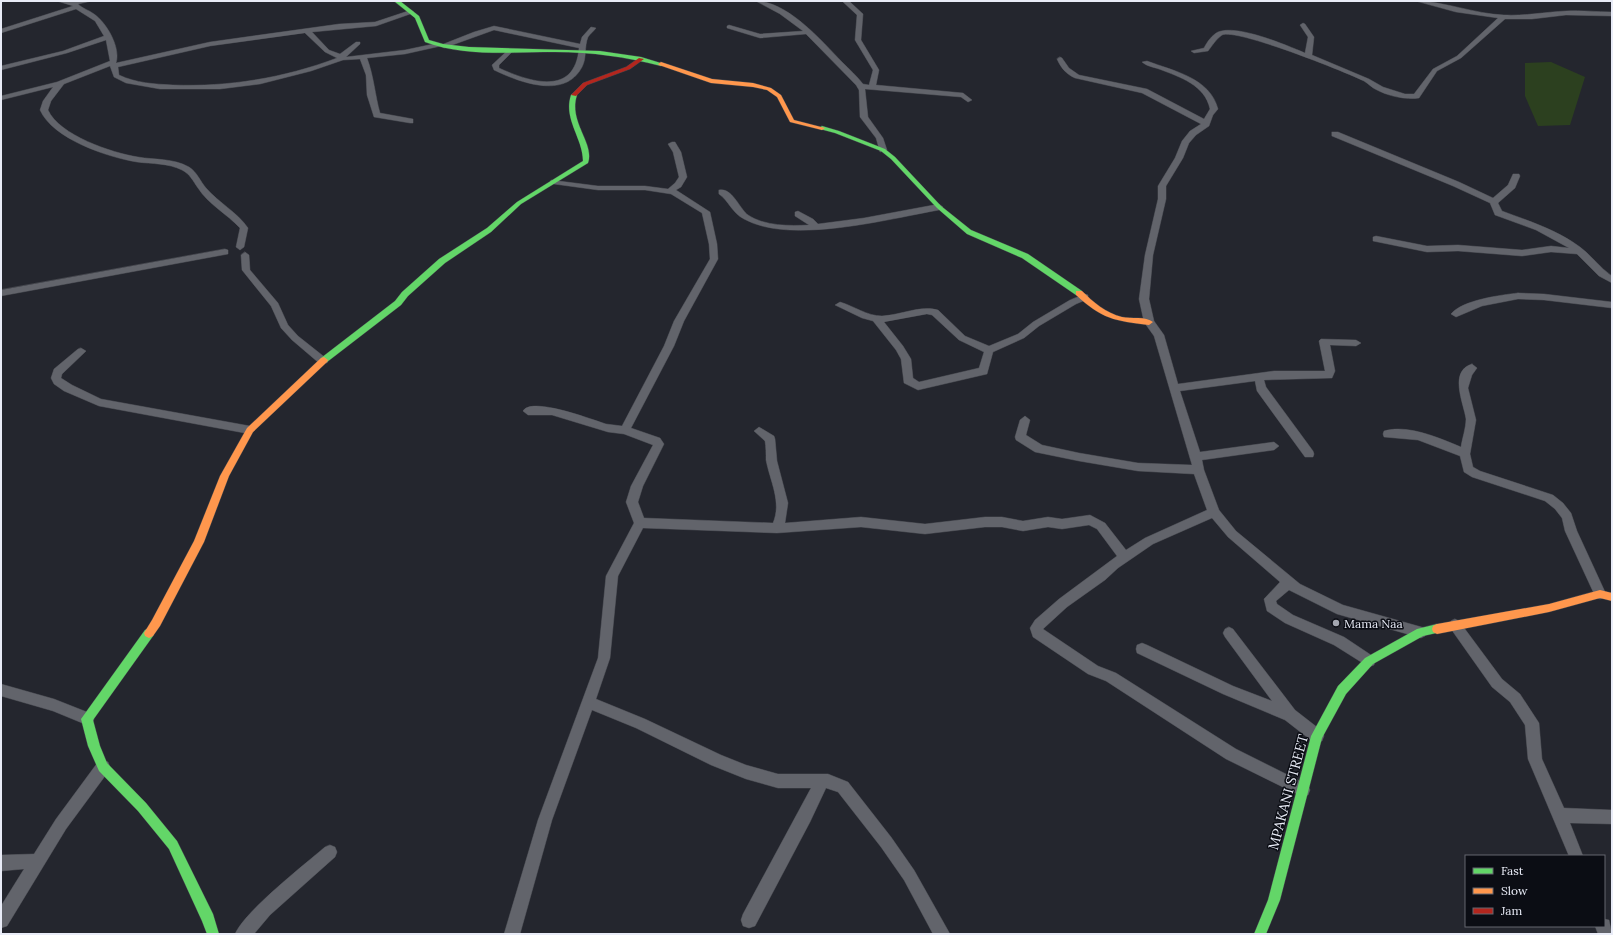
<svg xmlns="http://www.w3.org/2000/svg" width="1613" height="935" viewBox="0 0 1613 935" font-family="Lora,serif">
  <style>
    .green { fill: #2c401f }
    .lines { fill: none; stroke-linecap: round; stroke-linejoin: round }
    .street-casing { stroke: #42444b; stroke-width: 1 }
    .fast-casing { stroke: #42444b; stroke-width: 1 }
    .slow-casing { stroke: #42444b; stroke-width: 1 }
    .jam-casing { stroke: #42444b; stroke-width: 1 }
    .street { fill: #62646b; fill-rule: evenodd }
    .fast { fill: #63d668; fill-rule: evenodd }
    .slow { fill: #ff974d; fill-rule: evenodd }
    .jam { fill: #b3261e; fill-rule: evenodd }
    .poi-dot { fill: #a4a7b1; stroke: #0b0d14; stroke-width: 1.5 }
    .labels { text-anchor: middle; dominant-baseline: central; stroke-width: 3; stroke-linejoin: round; paint-order: stroke }
    .poi-label { font-size: 12px; fill: #e9ecf7; stroke: #0b0d14; text-anchor: start }
    .near-street-label { font-size: 14px; fill: #e9ecf7; stroke: #0b0d14 }
  </style>
  <rect width="100%" height="100%" fill="#24262e"/>
  <path class="green" d="M1551 62 1585 77 1570 125 1538 126 1525 96V63Z"/>
  <g class="lines">
    <g class="street-casing">
      <g id="street">
        <path d="M57 1H92L78 4C83 9 89 10 94 14 107 23 121 48 116 63L210 42 339 24 375 22 411 10 414 12 413 13 376 26 312 32 329 50 340 54 356 42H360V44L346 57 405 50 438 43 441 45 474 32 494 26 580 44 582 37 591 27 596 28C594 31 590 34 588 37 584 47 587 58 582 67 565 100 519 82 494 70L492 65 508 50H512V52L499 65V68C530 82 575 97 579 48L494 30 444 48 441 46 405 54 367 58C374 77 375 95 380 113L413 119V123H410L374 117 367 95 366 75 360 59 343 60 311 71 260 84 220 89H160L126 83 114 77 110 66 64 84 51 101 48 110C59 135 112 153 138 157 155 160 173 158 189 167 197 172 200 181 206 188 219 203 237 212 248 228L244 247 240 250 236 247 240 228C227 214 208 204 198 188 193 181 190 174 182 170 168 163 152 164 137 162 107 157 53 139 40 110L43 101 53 87 1 100V96L57 82 110 61 106 40 67 53 1 70V66L63 51 104 36 95 21 76 9 1 33V29L73 6ZM305 33 325 52 337 58C284 78 229 87 173 85 154 84 136 83 119 75L118 67 210 46Z"/>
        <path d="M756 1C787 1 821 40 842 62 849 69 857 76 863 84L869 85 873 70 855 40 857 15 842 1H849L863 14 861 40 879 70 876 85 963 93 972 100 968 102 961 97 865 89 868 117 883 138 887 150 880 152 876 138 860 117 859 90 856 85 806 34 760 38 727 28V26L729 25 760 34 803 31 780 14Z"/>
        <path d="M1416 1C1444 1 1475 14 1504 15 1525 16 1545 12 1566 11 1581 10 1597 12 1612 12V16L1566 15 1532 19H1505L1461 58 1437 71 1419 98C1406 100 1388 96 1377 90 1372 88 1369 84 1364 81 1346 72 1236 28 1222 35 1216 39 1212 46 1208 51L1194 53 1191 51 1204 48C1207 42 1212 35 1218 32 1237 24 1286 45 1305 53L1308 37 1300 25 1303 23 1305 24 1314 37 1312 55 1369 79 1383 87 1405 94H1414L1433 69 1457 56 1498 18 1456 12Z"/>
        <path d="M1060 57 1062 58 1069 68 1079 75 1147 89 1204 119 1210 109C1205 85 1180 77 1159 69 1153 67 1146 66 1142 62L1147 61C1174 71 1210 78 1218 109L1213 115 1209 126 1196 135 1189 143 1183 158 1166 186V199L1153 255 1149 299 1154 321 1164 335 1178 384 1274 371H1325L1319 341 1321 339 1356 340 1361 343 1356 346 1330 345 1335 371 1332 378 1264 380 1266 387 1313 451 1314 454 1313 457H1305L1257 391 1255 381 1180 391 1200 452 1274 442 1279 446 1274 450 1202 460 1204 470 1219 510 1236 531 1300 584 1343 605 1425 628 1427 632 1425 636 1421 638 1337 614 1289 590 1276 601 1277 604 1293 615 1344 637 1374 657 1375 661 1374 665 1369 667 1334 645 1285 623 1267 611 1264 599 1280 582 1228 537 1212 518 1153 544 1118 568 1105 580 1067 607 1043 629 1098 666 1116 673 1236 749 1308 785 1310 790 1308 795 1303 797 1226 759 1106 681 1088 674 1033 637 1030 628 1035 620 1059 599 1117 556 1097 529 1089 525 1062 529 1048 527 1023 531 1002 527H985L925 534 861 527 777 533 643 528 618 576 610 658 596 699 645 719 721 755 746 765 778 774H828L848 782 891 837 914 870 950 934H933L904 880 881 847 838 792 826 788 810 822 755 926 749 928 743 926 741 920 743 914 811 788H778L746 779 711 765 636 728 592 710 552 820 520 934H504L538 820 598 658 606 576 634 523 626 502 631 486 653 445 624 434 608 432 552 415H528L523 411C531 396 593 420 606 424 611 425 617 425 622 426L664 346 674 321 710 259 709 244 702 213 671 194 645 190H598L554 184 550 182 551 180 598 186H645L668 189 675 183 679 177 673 152 668 144 672 142H675L681 152 687 177 681 187 676 190 710 212 717 244 718 259 684 321 674 346 631 428 660 438 664 444 643 486 638 502 644 518 773 523C782 502 770 481 766 460 766 454 766 447 765 441L754 431 759 427 774 436 775 439 777 461 788 503 785 523 861 517 925 524 985 517H1002L1023 521 1048 517 1062 519 1090 515 1105 523 1126 550 1145 538 1207 510 1194 474 1138 471 1079 461 1035 452 1016 440 1015 437 1020 420 1025 416 1030 420 1026 435 1042 445 1079 453 1138 463 1192 465 1154 336 1144 322 1139 299 1145 255 1158 199V186L1175 158 1182 141 1190 131 1201 124 1142 93 1075 78C1066 74 1061 68 1057 59Z"/>
        <path d="M1332 132H1338L1459 182 1493 198 1508 185 1513 174H1519L1520 176 1515 188 1498 203 1502 211C1529 221 1557 230 1580 247 1592 256 1600 268 1612 276V283L1599 276 1577 254 1551 252 1522 256 1458 251 1427 252 1373 241V237L1376 236 1427 246 1458 245 1522 250 1551 246 1569 248 1536 230 1495 215 1490 203 1453 186 1332 136Z"/>
        <path d="M719 190C732 187 739 208 748 215 764 226 790 226 809 225L795 216V212L798 211 813 219 818 224 864 218 939 204 943 207 939 210C888 219 790 245 744 219 732 213 729 201 719 194Z"/>
        <path d="M225 249 228 250V254L1 296V290Z"/>
        <path d="M245 252 249 255 250 270 278 303 288 325 298 336 327 359 328 361 327 363H319L292 340 281 328 271 306 242 270 241 255Z"/>
        <path d="M1518 293 1544 294 1612 302V308L1544 300 1518 299 1482 306 1456 317 1451 314C1462 300 1501 295 1518 293Z"/>
        <path d="M1085 294 1088 295V299L1076 304 1039 326 1024 338 993 352 987 374 918 390 904 383 901 359 896 350 873 321 862 318 835 305 840 302C854 306 867 316 882 316 901 315 920 305 938 310L965 336 989 346 1018 334 1033 322 1070 300ZM927 314 932 315 959 340 984 352 979 368 919 382 913 378 911 359 903 346 884 322Z"/>
        <path d="M81 348 86 351 84 353 62 374 61 378 72 385 101 399 250 426 255 430 250 434 99 406 64 391 54 384 51 378 54 369 78 349Z"/>
        <path d="M1472 364 1477 368 1472 375 1468 388 1476 420 1470 454 1473 467 1480 471 1553 495 1563 503 1571 513 1577 531 1606 594 1604 598 1600 599 1596 598 1565 531 1562 518 1555 509 1545 501 1472 477 1464 472 1460 456 1418 440 1384 437 1383 434 1384 431C1408 424 1439 438 1461 447 1462 439 1466 428 1466 419 1464 404 1448 371 1472 364Z"/>
        <path d="M1455 619 1459 621 1502 679 1520 694 1539 723 1542 759 1564 808 1612 810V824L1570 823 1583 856H1569L1528 759 1525 725 1510 702 1492 687 1451 629 1449 625 1451 621Z"/>
        <path d="M1229 627 1233 629 1295 710 1322 731 1324 736 1322 741 1317 743 1312 741 1285 720 1223 694 1137 653 1136 649 1137 645 1142 643 1147 645 1233 686 1272 701 1225 637 1223 633 1225 629Z"/>
        <path d="M1 684 54 699 92 714 94 719 92 724 87 725 53 711 1 696Z"/>
        <path d="M103 760 108 762 110 767 108 772 66 829 7 926 1 928V906L24 869 1 871V855L34 854 56 819 98 762Z"/>
        <path d="M330 845 335 847 337 852 335 857 270 915 254 934H235C245 911 304 865 325 847Z"/>
        <path d="M1604 919 1609 920 1612 934H1598L1595 926H1604Z"/>
      </g>
    </g>
    <g class="fast-casing">
      <g id="fast">
        <path d="M394 1H400L419 16 429 40 443 44 469 47 600 51 641 57 664 64 661 66C626 57 592 52 555 52 514 52 464 57 425 42L415 18Z"/>
        <path d="M574 93 577 95C568 122 595 143 588 163L521 204 491 232 445 263 408 296 401 305 327 362H321L320 360 321 358 395 301 402 292 439 259 487 228 517 202 583 161C583 138 563 119 571 95Z"/>
        <path d="M822 126 839 131 885 149 895 157 941 206 971 230 1028 254 1082 291V295H1076L1022 258 967 234 937 208 891 159 881 151 835 133 820 129 819 128Z"/>
        <path d="M1437 624 1441 626 1442 629 1441 632 1423 636 1373 664 1346 694 1322 738 1280 900 1266 934H1254L1268 900 1311 736 1338 686 1365 658 1417 629Z"/>
        <path d="M149 628 153 630 154 633 153 636 93 720 100 746 107 763 146 803 177 841 213 914 219 934H207L202 921 169 849 138 811 99 771 88 746 81 719 145 630Z"/>
      </g>
    </g>
    <g class="slow-casing">
      <g id="slow">
        <path d="M661 62 712 79 753 83 771 88 781 95 794 120 825 128 822 130 790 122 777 97 767 90 753 87 711 83 659 65 658 64Z"/>
        <path d="M1076 291H1082C1093 302 1106 313 1122 317 1131 319 1146 316 1153 322L1149 325C1115 321 1102 319 1076 295Z"/>
        <path d="M324 357 328 360 327 362 253 432 229 476 204 542 160 626 153 636 149 638 145 636 144 633 152 620 194 541 220 476 247 428 321 358Z"/>
        <path d="M1600 590 1612 593V601L1600 598 1549 612 1437 634 1433 632 1432 629 1433 626 1437 624 1549 604Z"/>
      </g>
    </g>
    <g class="jam-casing">
      <path id="jam" d="M639 58 644 59 630 69 587 85 576 96 571 95 583 83 626 67Z"/>
    </g>
    <use href="#street" class="street"/>
    <use href="#fast" class="fast"/>
    <use href="#slow" class="slow"/>
    <use href="#jam" class="jam"/>
  </g>
  <circle class="poi-dot" cx="1336" cy="623" r="4"/>
  <g class="labels">
    <g class="poi-label">
      <text x="1344" y="623">Mama Naa</text>
    </g>
    <g class="near-street-label">
      <text transform="translate(1288 792) rotate(-75)">MPAKANI STREET</text>
    </g>
  </g>
  <rect width="1613" height="935" fill="none" stroke="#e9ecf7" stroke-width="4"/>
  <rect x="1465" y="855" width="140" height="72" fill="#0b0d14" stroke="#64666f"/>
  <rect x="1473" y="868" width="20" height="6" fill="#63d668" stroke="#64666f"/>
  <text x="1501" y="875" font-size="12" fill="#e9ecf7">Fast</text>
  <rect x="1473" y="888" width="20" height="6" fill="#ff974d" stroke="#64666f"/>
  <text x="1501" y="895" font-size="12" fill="#e9ecf7">Slow</text>
  <rect x="1473" y="908" width="20" height="6" fill="#b3261e" stroke="#64666f"/>
  <text x="1501" y="915" font-size="12" fill="#e9ecf7">Jam</text>
</svg>
